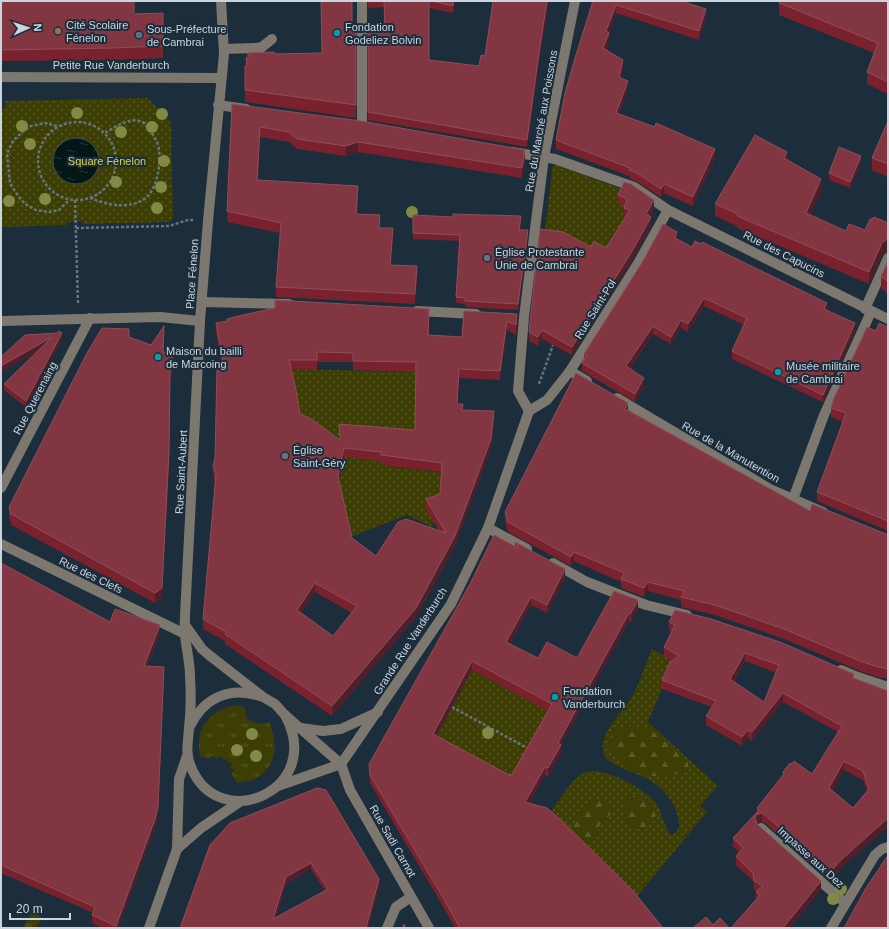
<svg xmlns="http://www.w3.org/2000/svg" width="889" height="929" viewBox="0 0 889 929" font-family="Helvetica,sans-serif">
  <style>
    .grass { fill: url(#grass-tufts) }
    .forest { fill: url(#forest-firs) }
    .garden { fill: url(#garden-dots); fill-rule: evenodd }
    .water { fill: url(#water-ripples); stroke: #3f5053 }
    .lines { fill: none; stroke-linecap: round; stroke-linejoin: round }
    .path { stroke: #667480; stroke-width: 2.5; stroke-dasharray: 3 2; stroke-linecap: butt }
    .minor { stroke: #7d786f; stroke-width: 10 }
    .tree { fill: #818a44 }
    .wall { fill: #79222e; fill-rule: evenodd }
    .shaded-wall { fill: #501f2b }
    .building { fill: #823641; stroke: #8d4f5a; fill-rule: evenodd }
    .education-dot { fill: #8d6e63; stroke: #1c2d3b; stroke-width: 1.5 }
    .culture-dot { fill: #0f9aa8; stroke: #1c2d3b; stroke-width: 1.5 }
    .service-dot { fill: #5c6f8a; stroke: #1c2d3b; stroke-width: 1.5 }
    .worship-dot { fill: #6b7280; stroke: #1c2d3b; stroke-width: 1.5 }
    .labels { text-anchor: middle; dominant-baseline: central; stroke-width: 4; stroke-linejoin: round; paint-order: stroke }
    .poi-label { font-size: 11px; fill: #cad5de; stroke: #1c2d3b; text-anchor: start }
    .street-label { font-size: 11px; fill: #cad5de; stroke: #1c2d3b }
    .park-label { font-size: 11px; fill: #d3d64c; stroke: #1c2d3b }
  </style>
  <defs>
    <pattern id="grass-tufts" width="24" height="20" patternUnits="userSpaceOnUse"><rect width="24" height="20" fill="#3d3e04"/><path d="M3 7l-1-3M5 7V3M7 7l1-3M15 17l-1-3M17 17v-4M19 17l1-3" fill="none" stroke="#585928"/></pattern>
    <pattern id="forest-firs" width="22" height="20" patternUnits="userSpaceOnUse"><rect width="22" height="20" fill="#3d3e04"/><path d="M5 1l3.5 6h-7zM16 11l3.5 6h-7z" fill="#585928"/></pattern>
    <pattern id="garden-dots" width="8" height="8" patternUnits="userSpaceOnUse"><rect width="8" height="8" fill="#3d3e04"/><path d="M2 2h.1M6 6h.1" fill="none" stroke="#585928" stroke-width="1.8" stroke-linecap="round"/></pattern>
    <pattern id="water-ripples" width="26" height="14" patternUnits="userSpaceOnUse"><rect width="26" height="14" fill="#041717"/><path d="M2 4q2-2 4 0t4 0M15 11q2-2 4 0t4 0" fill="none" stroke="#273838"/></pattern>
  </defs>
  <rect width="100%" height="100%" fill="#1c2d3b"/>
  <g class="grass">
    <path d="M236 705 245 708 246 717C254 724 260 725 269 722 279 743 277 770 252 780 248 781 242 782 237 783L231 773 234 770 230 767 232 764 219 756 217 759 212 756 209 759 200 756C195 727 209 711 236 705Z"/>
    <path d="M32 912 42 918 36 928H23Z"/>
  </g>
  <g class="forest">
    <path d="M635 726 648 728 655 732 688 762 689 767C684 773 675 775 667 776 656 777 645 776 634 771 623 765 604 751 611 737 613 732 618 729 623 727 626 726 631 727 635 726Z"/>
    <path d="M639 795C652 798 663 814 650 825 630 841 608 798 639 795Z"/>
    <path d="M599 799 607 800C611 806 613 814 607 820 605 822 601 823 600 825 597 830 598 836 594 840 586 849 573 838 573 828 577 817 587 803 599 799Z"/>
  </g>
  <g class="garden">
    <path d="M148 98 171 123 173 219 169 222 83 224V221L67 222V225L3 227 1 225V112L6 105 5 101Z"/>
    <path d="M555 164 624 190 630 219 606 256 544 239 553 165Z"/>
    <path d="M289 369 416 372 415 440 382 451 381 465 444 473 440 498 432 527 407 515 350 537 338 485 343 460 342 457 352 458 340 435H338V441L301 425Z"/>
    <path d="M652 649 679 664 670 670 648 722 718 786 700 806 707 812 634 900 547 817C556 805 570 781 582 774 599 763 647 789 657 805 662 813 664 824 669 833L671 835 674 834 679 828C680 810 668 792 653 782 644 776 632 773 622 768 616 765 608 762 605 756 594 738 623 711 632 697 640 683 645 665 652 649ZM635 726 648 728 655 732 688 762 689 767C684 773 675 775 667 776 656 777 645 776 634 771 623 765 604 751 611 737 613 732 618 729 623 727 626 726 631 727 635 726ZM639 795C652 798 663 814 650 825 630 841 608 798 639 795ZM599 799 607 800C611 806 613 814 607 820 605 822 601 823 600 825 597 830 598 836 594 840 586 849 573 838 573 828 577 817 587 803 599 799Z"/>
    <path d="M472 670 552 713 511 785 433 743Z"/>
  </g>
  <circle class="water" cx="76" cy="161" r="23"/>
  <g class="lines">
    <g class="path">
      <circle cx="77" cy="161" r="39"/>
      <path d="M57 126 45 123 31 126 22 132 13 141 7 154 10 183 18 196 25 204 36 210 49 212 59 210 69 200"/>
      <path d="M90 198C106 204 126 210 143 200 157 192 161 165 159 150 158 142 153 134 148 128 147 127 146 125 144 123 132 115 115 127 105 133"/>
      <path d="M75 200 78 304"/>
      <path d="M76 228 169 226 188 220H193"/>
      <path d="M539 384 553 345"/>
      <path d="M452 707 529 749"/>
    </g>
    <g class="minor">
      <path d="M221 1 224 54 208 221 200 321 185 616C185 622 184 628 185 634 186 648 190 662 190 676 191 693 191 712 189 728 188 743 185 753 191 767 219 836 326 790 285 715"/>
      <path d="M224 49 257 48 262 47 272 39"/>
      <path d="M1 77 221 78"/>
      <path d="M218 105 246 109"/>
      <path d="M362 125V1"/>
      <path d="M512 152 555 159 634 187 668 210 888 319"/>
      <path d="M202 302 289 304"/>
      <path d="M865 309 888 258"/>
      <path d="M417 311 476 314"/>
      <path d="M1 321 160 317 200 321"/>
      <path d="M570 371 587 381"/>
      <path d="M617 398 770 489 823 512"/>
      <path d="M529 411 518 391 524 317 544 157 575 1"/>
      <path d="M529 411 547 400 570 371 637 265 668 210"/>
      <path d="M1 488 90 318"/>
      <path d="M793 499 824 415 871 312"/>
      <path d="M488 528 527 549"/>
      <path d="M1 544 185 634"/>
      <path d="M553 563 587 582 646 605 687 615"/>
      <path d="M185 625 202 649 209 655 263 697 275 704 285 715 341 764 350 790 429 928"/>
      <path d="M841 670 858 677 888 687"/>
      <path d="M190 726C204 698 229 686 260 696"/>
      <path d="M301 728 323 731 341 729 378 712"/>
      <path d="M341 764 451 604 488 528 529 411"/>
      <path d="M278 786 341 764"/>
      <path d="M761 828 845 903"/>
      <path d="M177 849 201 828 241 801"/>
      <path d="M149 928 177 849 179 779 187 756"/>
      <path d="M387 928 396 907 411 897"/>
      <path d="M831 928 875 855 882 849 888 847"/>
    </g>
  </g>
  <g class="tree">
    <circle cx="77" cy="113" r="6"/>
    <circle cx="162" cy="114" r="6"/>
    <circle cx="22" cy="126" r="6"/>
    <circle cx="152" cy="127" r="6"/>
    <circle cx="121" cy="132" r="6"/>
    <circle cx="30" cy="144" r="6"/>
    <circle cx="164" cy="161" r="6"/>
    <circle cx="116" cy="182" r="6"/>
    <circle cx="161" cy="187" r="6"/>
    <circle cx="45" cy="199" r="6"/>
    <circle cx="9" cy="201" r="6"/>
    <circle cx="157" cy="208" r="6"/>
    <circle cx="412" cy="212" r="6"/>
    <circle cx="488" cy="733" r="6"/>
    <circle cx="252" cy="734" r="6"/>
    <circle cx="237" cy="750" r="6"/>
    <circle cx="256" cy="756" r="6"/>
    <circle cx="841" cy="889" r="6"/>
    <circle cx="833" cy="899" r="6"/>
  </g>
  <g class="wall">
    <path d="M1 1 134 14 163 13V58L114 60 1 61Z"/>
    <path d="M368 1H454L453 13 429 8V60L479 66 485 56 493 1H549L540 54 527 147 368 120V31H384V7L368 8Z"/>
    <path d="M593 1 706 18 699 40 616 13 609 33V42L606 50 623 68 621 78 628 89 619 114 715 158 693 206 664 193 661 197 637 182 629 178V176L556 149V140Z"/>
    <path d="M888 1V94L867 84V72L874 53 779 15V3Z"/>
    <path d="M352 26H356V118L245 102V66H246V58L275 54 322 53Z"/>
    <path d="M232 104 525 160 522 178 358 152 346 156 297 149 289 142 260 137 258 180 358 197 357 214 380 228 393 238 391 265 417 276 415 304 276 297V287L280 233 227 222Z"/>
    <path d="M888 121V177L872 170V158Z"/>
    <path d="M787 160 821 191 810 215 846 231 865 230 888 223V252H887L882 255 869 284 737 228V226L715 216V204Z"/>
    <path d="M861 162 850 188 829 180V173Z"/>
    <path d="M618 195 654 208 650 216 651 226 631 262 572 355 542 339 538 346 529 341V332L591 247 606 248 626 217 624 216V206L618 204Z"/>
    <path d="M413 215 521 222 520 230 528 237 518 310 465 307V304L456 303 459 241 413 239Z"/>
    <path d="M677 239 692 247 827 311 855 331 823 402 732 359V351L744 325 704 306 688 332 681 328 671 344 653 334 630 369 644 386 635 402 582 371V363L584 360V354Z"/>
    <path d="M888 261V294L886 293V292L881 289V277Z"/>
    <path d="M464 311 517 323 516 335 507 330 500 380 459 378 457 404 463 410 494 421 491 448 455 546 416 617 332 716 225 644V641L203 629V619L214 497 215 483 213 476V466L215 458 222 366 216 333V323L227 321V319H429V335L462 337ZM317 362H353V370L416 372 415 430 339 424 340 440 300 414 291 369 317 370ZM344 457 381 461V465L441 472 440 494 426 499V509L439 531 376 556 352 538 339 480ZM315 592 352 613 333 636 301 613Z"/>
    <path d="M888 327V531L817 501V492L843 422 831 417V408L876 331Z"/>
    <path d="M164 336 163 352 173 364 170 383 169 463 162 598 155 603 11 525 9 517V507L129 338 151 345Z"/>
    <path d="M62 339 26 407 4 390V384L38 351 1 372V357Z"/>
    <path d="M628 410 810 511 886 534 888 535V679L878 677 860 671 784 639 715 615 681 607V600L648 591 644 597 621 588V582L574 561 571 566 508 532 505 522V512Z"/>
    <path d="M515 542 565 578 547 613 531 605 510 644 538 658H577L614 591 638 609 631 622 629 621 561 745V754L548 777 545 775 529 803 663 928H455L441 903 370 783 369 773V764L515 547ZM472 670 548 711 511 776 436 736Z"/>
    <path d="M1 563 110 622 160 633 147 666 164 675 158 815 155 827 118 928H103L92 923V915L93 913 1 873Z"/>
    <path d="M669 622 854 678 888 691V827L842 867 830 881 765 823 762 822 756 823 821 890 756 899V892L757 891 754 889 753 881 736 865V856L739 852 733 847V838L757 812V808L783 775V772L812 774 838 732 783 702 752 741 748 738 742 746 706 725V716L712 707 662 689V680L672 661 664 656V647L671 632 669 630ZM745 661 776 673 764 702 734 682ZM844 770 863 780 867 791 853 808 832 791Z"/>
    <path d="M230 823 379 886 368 928H180ZM311 869 325 891 276 918 286 884Z"/>
  </g>
  <g class="shaded-wall">
    <path d="M547 1H549L540 54 527 147V140L540 46Z"/>
    <path d="M616 5V13L606 40V31Z"/>
    <path d="M706 9V18L699 40V31Z"/>
    <path d="M609 33V42L603 57V48Z"/>
    <path d="M623 60V68L619 86V77Z"/>
    <path d="M628 81V89L616 121V113Z"/>
    <path d="M358 142V152L346 156V146Z"/>
    <path d="M715 149V158L693 206V197Z"/>
    <path d="M525 150V160L522 178V168Z"/>
    <path d="M787 152V165L784 158Z"/>
    <path d="M861 156V162L850 188V182Z"/>
    <path d="M821 179V191L806 226V213Z"/>
    <path d="M664 184V193L661 197V189Z"/>
    <path d="M358 186V197L356 224V214Z"/>
    <path d="M654 200V208L646 223V214Z"/>
    <path d="M651 217V226L631 262 572 355V347Z"/>
    <path d="M393 228V238L390 275V265Z"/>
    <path d="M528 230V237L518 310V304Z"/>
    <path d="M677 232V240L675 238Z"/>
    <path d="M887 239V252L882 255 869 284V272L882 243Z"/>
    <path d="M417 266V276L415 304V294Z"/>
    <path d="M704 298V306L688 332V324Z"/>
    <path d="M827 303V310L824 309Z"/>
    <path d="M517 314V323L516 335V325Z"/>
    <path d="M681 320V328L671 344V337Z"/>
    <path d="M507 321V330L500 380V371Z"/>
    <path d="M855 323V331L823 402V395Z"/>
    <path d="M653 326V334L626 374V366Z"/>
    <path d="M542 330V339L538 346V337Z"/>
    <path d="M62 333V339L26 407V401Z"/>
    <path d="M52 337V343L1 372V366Z"/>
    <path d="M173 354V364L170 383 169 463 162 598 155 603V593L170 373Z"/>
    <path d="M459 369V378L457 413V404Z"/>
    <path d="M644 378V386L635 402V394Z"/>
    <path d="M628 403V413L625 409Z"/>
    <path d="M494 411V421L491 448 455 546 416 617 332 716V706L416 608Z"/>
    <path d="M344 448V457L338 485V476Z"/>
    <path d="M574 552V561L571 566V557Z"/>
    <path d="M565 569V578L547 613V605Z"/>
    <path d="M648 582V591L644 597V588Z"/>
    <path d="M315 583V592L297 619V610Z"/>
    <path d="M531 597V605L506 651V642Z"/>
    <path d="M638 600V609L631 622V613Z"/>
    <path d="M629 613V621L561 745V754L548 777V768L558 743Z"/>
    <path d="M160 625V633L144 674V666Z"/>
    <path d="M745 653V661L730 688V679Z"/>
    <path d="M472 661V670L433 743V734Z"/>
    <path d="M164 667 158 815 155 827 118 928H116Z"/>
    <path d="M783 693V702L752 741V732Z"/>
    <path d="M748 730V738L742 746V737Z"/>
    <path d="M844 761V770L829 797V788Z"/>
    <path d="M545 767V775L525 811V802Z"/>
    <path d="M762 813V822L756 823 755 818 756 815Z"/>
    <path d="M888 818V827L842 867 830 881V872L842 859Z"/>
    <path d="M311 863V869L286 884 273 926V919L286 877Z"/>
    <path d="M379 879V886L368 928H366Z"/>
    <path d="M821 881V890L790 928H783Z"/>
  </g>
  <g class="building">
    <path d="M1 1H134V14L163 13V46L114 48 1 50Z"/>
    <path d="M321 1H352V26H356V105L245 90V66H247L246 58H248V53L274 52 275 54 322 53Z"/>
    <path d="M384 1H429V60L479 66 481 55 485 56 493 1H547L540 46 527 140 368 112V31H385Z"/>
    <path d="M432 1H453V6Z"/>
    <path d="M593 1H681L706 9 699 31 616 5 606 31 609 33 603 48 623 60 619 77 628 81 616 113 655 127 656 123 715 149 693 197 664 184 661 189 637 173 629 170 630 168 556 140 565 93 575 58Z"/>
    <path d="M780 1H888V82L867 72 878 43 779 3Z"/>
    <path d="M232 104 361 121 525 150 522 168 358 142 346 146 297 139 289 132 260 127 257 180 358 186 356 214 380 215 379 228H393L390 265 417 266 415 294 276 287 281 223 227 211Z"/>
    <path d="M888 121V164L872 158Z"/>
    <path d="M755 135 787 152 784 158 821 179 806 213 846 231 849 224 865 230 870 219H872L874 217 888 223V239H887L882 243 869 272 737 216 738 214 715 204Z"/>
    <path d="M839 147 861 156 850 182 829 173Z"/>
    <path d="M624 182 631 184 654 200 646 214 651 217 631 253 572 347 542 330 538 337 529 332 540 229 563 232 591 247 594 241 606 248 630 210 624 208 627 199 618 195Z"/>
    <path d="M453 214 521 216 519 230H528L518 304 465 301V298L456 297 460 235 413 233V215L453 217Z"/>
    <path d="M663 224 677 232 675 238 692 247 695 241 701 244 702 242 827 303 824 309 855 323 823 395 732 351 747 318 704 298 688 324 681 320 671 337 653 326 626 366 644 378 635 394 582 363 586 355 584 354 643 261Z"/>
    <path d="M888 261V281H886L887 280 881 277Z"/>
    <path d="M275 300 414 308 429 309 428 335 462 337 464 311 517 314 516 325 507 321 500 371 459 369 457 404H463L462 410 494 411 491 439 455 536 416 608 332 706 225 634 226 632 203 619 214 497 216 474 213 466 215 458 217 368 224 366 216 323 227 321V319L243 315 275 308ZM317 352 353 353V361L416 362 415 430 339 424 340 440 310 418 300 414 296 390 289 360H317ZM344 448 381 452V455L442 463 440 494 426 499 446 533 406 519 398 522 376 556 352 538 338 476ZM315 583 357 606 333 636 297 610Z"/>
    <path d="M879 323 888 327V521L817 492 846 413 831 408 834 398 867 327 876 331Z"/>
    <path d="M164 326 163 352 173 354 170 373 169 452 162 588 155 593 11 514 9 507 87 353 102 328 129 329V337L151 345Z"/>
    <path d="M59 331 62 333 26 401 4 384 52 337 1 366V357L25 335 57 333Z"/>
    <path d="M576 373 628 403 625 409 810 511 812 504 886 534 888 535V669L878 667 860 661 784 629 715 605 681 597 684 591 648 582 644 588 621 579 624 573 574 552 571 557 508 522 505 512Z"/>
    <path d="M494 535 518 548 515 542 565 569 547 605 531 597 506 642 538 658 547 642 577 658 614 591 638 600 631 613H629L558 743 561 745 548 768 545 767 525 802 547 808 561 820 634 892 663 928H460L441 894 370 775 369 764 470 584ZM472 661 552 704 511 776 433 734Z"/>
    <path d="M1 563 110 622 115 609 160 625 144 666 164 667 158 807 155 819 116 926 92 915 95 907 1 865Z"/>
    <path d="M675 610 711 619 780 642 854 674 853 678 888 691V818L842 859 830 872 765 815 762 813 756 815 755 818 757 824 821 881 783 928H731L760 895 756 892 763 886 754 881 753 873 736 856 743 848 733 838 759 810 757 808 784 774 783 772 790 763 792 764 794 761 812 774 842 726 783 693 752 732 748 730 742 737 706 716 716 701 662 680 670 662 679 656 664 647 675 625 669 622ZM745 653 779 665 764 702 730 679ZM844 761 863 771 869 789 853 808 829 788Z"/>
    <path d="M317 788 326 790 379 879 366 928H180L210 845 230 823ZM311 863 328 889 273 919 286 877Z"/>
    <path d="M888 855V928H844L866 888Z"/>
    <path d="M706 917 713 925 720 918 729 928H693Z"/>
    <path d="M404 924 406 928H403Z"/>
  </g>
  <circle class="education-dot" cx="58" cy="31" r="4"/>
  <g class="culture-dot">
    <circle cx="337" cy="33" r="4"/>
    <circle cx="158" cy="357" r="4"/>
    <circle cx="778" cy="372" r="4"/>
    <circle cx="555" cy="697" r="4"/>
  </g>
  <circle class="service-dot" cx="139" cy="35" r="4"/>
  <g class="worship-dot">
    <circle cx="487" cy="258" r="4"/>
    <circle cx="285" cy="456" r="4"/>
  </g>
  <g class="labels">
    <g class="poi-label">
      <text x="66" y="25">Cité Scolaire<tspan x="66" dy="13">Fénelon</tspan></text>
      <text x="345" y="27">Fondation<tspan x="345" dy="13">Godeliez Bolvin</tspan></text>
      <text x="147" y="29">Sous-Préfecture<tspan x="147" dy="13">de Cambrai</tspan></text>
      <text x="495" y="252">Église Protestante<tspan x="495" dy="13">Unie de Cambrai</tspan></text>
      <text x="166" y="351">Maison du bailli<tspan x="166" dy="13">de Marcoing</tspan></text>
      <text x="786" y="366">Musée militaire<tspan x="786" dy="13">de Cambrai</tspan></text>
      <text x="293" y="450">Église<tspan x="293" dy="13">Saint-Géry</tspan></text>
      <text x="563" y="691">Fondation<tspan x="563" dy="13">Vanderburch</tspan></text>
    </g>
    <g class="street-label">
      <text x="111" y="65">Petite Rue Vanderburch</text>
      <text transform="translate(541 121) rotate(-80)">Rue du Marché aux Poissons</text>
      <text transform="translate(784 254) rotate(27)">Rue des Capucins</text>
      <text transform="translate(192 274) rotate(-86)">Place Fénelon</text>
      <text transform="translate(595 309) rotate(-58)">Rue Saint-Pol</text>
      <text transform="translate(35 398) rotate(-62)">Rue Querenaing</text>
      <text transform="translate(731 452) rotate(30)">Rue de la Manutention</text>
      <text transform="translate(181 472) rotate(-87)">Rue Saint-Aubert</text>
      <text transform="translate(91 575) rotate(26)">Rue des Clefs</text>
      <text transform="translate(410 641) rotate(-57)">Grande Rue Vanderburch</text>
      <text transform="translate(393 841) rotate(60)">Rue Sadi Carnot</text>
      <text transform="translate(811 857) rotate(42)">Impasse aux Dez</text>
    </g>
    <g class="park-label">
      <text x="107" y="161">Square Fénelon</text>
    </g>
  </g>
  <rect width="889" height="929" fill="none" stroke="#cad5de" stroke-width="4"/>
  <g transform="translate(28 28) rotate(87)" stroke="#1c2d3b" stroke-width="3" paint-order="stroke">
  <path d="M0-3L7 15L0 10L-7 15Z" fill="#cad5de"/>
  <text y="-6" font-size="11" font-weight="bold" text-anchor="middle" fill="#cad5de">N</text>
  </g>
  <path d="M10 913v6h60v-6" fill="none" stroke="#cad5de" stroke-width="2"/>
  <text x="16" y="913" font-size="12" fill="#cad5de" stroke="#1c2d3b" stroke-width="3" paint-order="stroke">20 m</text>
</svg>
